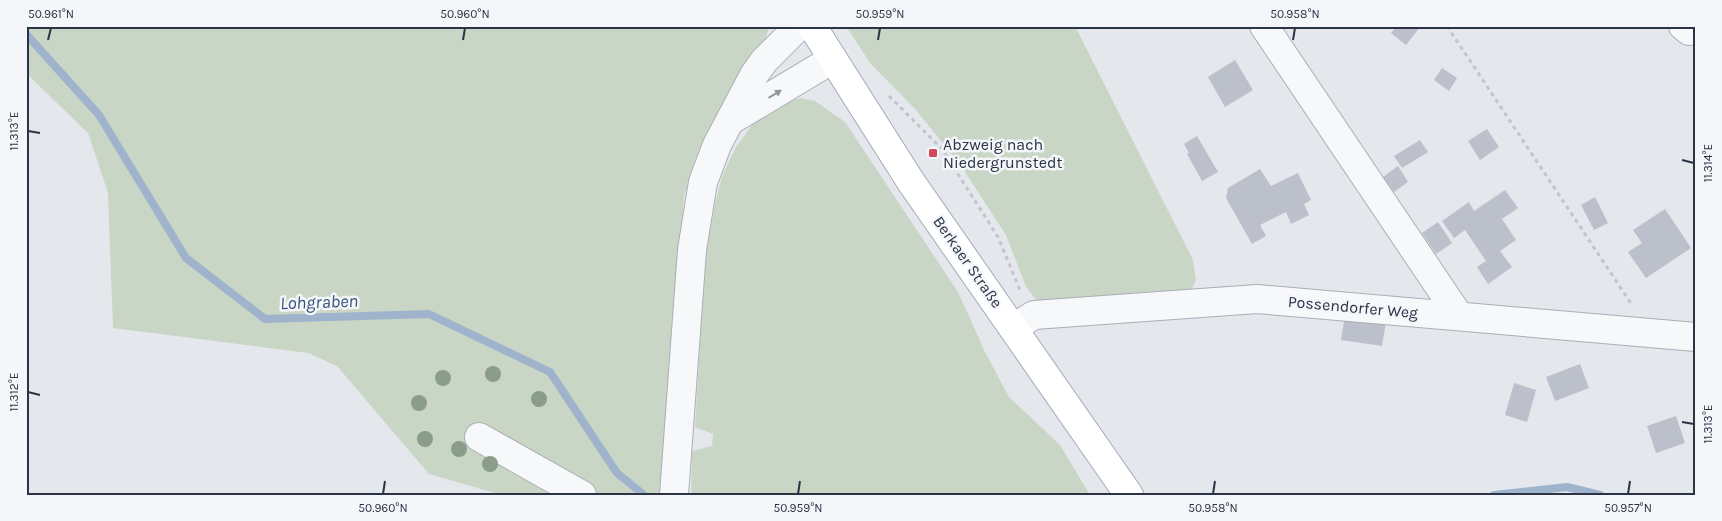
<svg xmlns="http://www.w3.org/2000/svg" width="1722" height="521" viewBox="0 0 1722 521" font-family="Karla,sans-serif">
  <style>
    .green { fill: #c9d6c5 }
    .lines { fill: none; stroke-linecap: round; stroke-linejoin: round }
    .stream { stroke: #9fb4cc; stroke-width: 8 }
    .building { fill: #bbc0ca }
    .minor-casing { stroke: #a9aeb7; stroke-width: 30 }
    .major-casing { stroke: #a3abb8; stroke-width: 30 }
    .path { stroke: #c2c5cb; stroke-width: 3; stroke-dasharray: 4 4; stroke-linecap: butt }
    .minor { stroke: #f7f8fa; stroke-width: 28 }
    .major { stroke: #fff; stroke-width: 28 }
    .tree { fill: #899d89 }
    .oneway { fill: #9196a0 }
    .ticks { fill: none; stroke: #2b3445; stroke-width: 2 }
    .poi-dot { fill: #d1495b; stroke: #f4f6f9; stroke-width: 2 }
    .labels { text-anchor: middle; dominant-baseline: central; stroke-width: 5; stroke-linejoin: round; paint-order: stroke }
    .poi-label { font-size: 16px; fill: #2b3445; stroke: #f4f6f9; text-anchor: start }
    .street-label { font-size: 16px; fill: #2b3445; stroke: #f4f6f9 }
    .water-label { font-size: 18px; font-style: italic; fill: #34527a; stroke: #f4f6f9 }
    .neatline { fill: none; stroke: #2b3445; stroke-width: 2 }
    .ticks-label { font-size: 12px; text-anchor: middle; fill: #2b3445 }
  </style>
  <rect width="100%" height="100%" fill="#e4e7ec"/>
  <g class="green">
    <path d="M26 26H769C763 60 729 94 711 125 698 147 691 172 684 197L660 495H502L429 474 337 366 308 353 113 328 108 193 88 133 26 73Z"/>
    <path d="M846 26H1075L1193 260 1196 280 1192 289 1180 294 1038 302 1026 287 1006 235 961 166 916 110 870 63Z"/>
    <path d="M800 98 815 101 845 122 958 292 985 352 1009 397 1060 445 1090 495H691L692 451 712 446 713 434 695 427 705 260 715 204 722 176 736 147 755 121 778 106Z"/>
  </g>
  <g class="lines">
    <g class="stream">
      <path d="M26 34 99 115 186 258 265 319 429 314 550 372 617 473 644 495"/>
      <path d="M1494 495 1567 487 1600 495"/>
    </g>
  </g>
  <g class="building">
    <path d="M1397 26H1421L1406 45 1391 33Z"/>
    <path d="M1235 60 1253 90 1225 107 1208 77Z"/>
    <path d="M1442 68 1457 78 1449 91 1434 80Z"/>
    <path d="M1487 129 1499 147 1480 160 1468 141Z"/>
    <path d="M1197 136 1218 172 1202 181 1187 154 1189 153 1184 144Z"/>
    <path d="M1420 140 1428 152 1402 168 1394 156Z"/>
    <path d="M1398 166 1408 182 1394 192 1383 177Z"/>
    <path d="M1260 169 1271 186 1298 173 1311 200 1304 204 1309 215 1291 224 1286 212 1260 225 1266 236 1252 244 1226 198 1228 188Z"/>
    <path d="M1505 190 1518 208 1502 219 1516 240 1500 251 1512 267 1488 284 1477 267 1486 261 1465 230 1454 238 1442 221 1469 202 1474 211Z"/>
    <path d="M1595 197 1608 223 1594 230 1581 205Z"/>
    <path d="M1665 209 1691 248 1646 278 1628 252 1642 243 1633 230Z"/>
    <path d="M1438 222 1452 243 1436 254 1422 233Z"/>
    <path d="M1345 315 1386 322 1382 346 1341 340Z"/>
    <path d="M1580 364 1589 388 1555 401 1546 377Z"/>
    <path d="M1514 383 1536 390 1527 422 1505 415Z"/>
    <path d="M1676 416 1685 443 1656 453 1647 426Z"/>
  </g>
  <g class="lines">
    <g class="minor-casing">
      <g id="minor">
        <path d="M1264 26 1459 316"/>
        <path d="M1683 26 1689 31"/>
        <path d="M733 119 833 59"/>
        <path d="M1013 328 1034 315 1257 299 1696 337"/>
        <path d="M479 437 582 495"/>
        <path d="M674 495 692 250 703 182 717 145 754 75 764 61 799 26"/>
      </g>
    </g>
    <g class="major-casing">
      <path id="major" d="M812 26 911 182 1129 495"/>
    </g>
    <g class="path">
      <path d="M1447 26 1632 305"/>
      <path d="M889 96 942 149 998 237 1020 290"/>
    </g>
    <use href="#minor" class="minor"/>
    <use href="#major" class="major"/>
  </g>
  <g class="tree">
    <circle cx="493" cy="374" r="8"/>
    <circle cx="443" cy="378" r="8"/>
    <circle cx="539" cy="399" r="8"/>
    <circle cx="419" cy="403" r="8"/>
    <circle cx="425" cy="439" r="8"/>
    <circle cx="459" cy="449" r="8"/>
    <circle cx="490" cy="464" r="8"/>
  </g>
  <defs><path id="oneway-solid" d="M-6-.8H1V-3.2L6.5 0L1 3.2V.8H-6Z" transform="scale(1.25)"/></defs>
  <use class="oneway" href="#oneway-solid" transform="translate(775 94) rotate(-31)"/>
  <path class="ticks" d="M48 40 51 28M463 40 465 28M878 40 880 28M1293 40 1295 28M28 131 40 133M1682 160 1694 163M28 392 40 395M1682 422 1694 424M383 494 385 481M798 494 800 481M1213 494 1215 481M1628 494 1630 481"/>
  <rect class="poi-dot" x="928" y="148" width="10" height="10" rx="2.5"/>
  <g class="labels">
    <g class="poi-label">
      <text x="943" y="144">Abzweig nach<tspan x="943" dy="18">Niedergrunstedt</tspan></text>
    </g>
    <g class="street-label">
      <text transform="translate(968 262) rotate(55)">Berkaer Straße</text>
      <text transform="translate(1353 307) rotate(5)">Possendorfer Weg</text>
    </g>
    <g class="water-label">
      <text transform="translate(319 302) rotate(-2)">Lohgraben</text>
    </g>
  </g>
  <rect width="1722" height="521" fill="none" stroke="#f4f6f9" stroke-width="55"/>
  <rect x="28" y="28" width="1666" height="466" class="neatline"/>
  <g class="ticks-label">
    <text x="51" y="18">50.961°N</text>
    <text x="465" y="18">50.960°N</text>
    <text x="880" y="18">50.959°N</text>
    <text x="1295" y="18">50.958°N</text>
    <text transform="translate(14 131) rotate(-90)" y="4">11.313°E</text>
    <text transform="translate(1708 163) rotate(-90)" y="4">11.314°E</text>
    <text transform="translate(14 392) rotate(-90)" y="4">11.312°E</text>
    <text transform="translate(1708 424) rotate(-90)" y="4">11.313°E</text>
    <text x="383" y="512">50.960°N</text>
    <text x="798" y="512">50.959°N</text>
    <text x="1213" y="512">50.958°N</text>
    <text x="1628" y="512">50.957°N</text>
  </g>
</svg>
